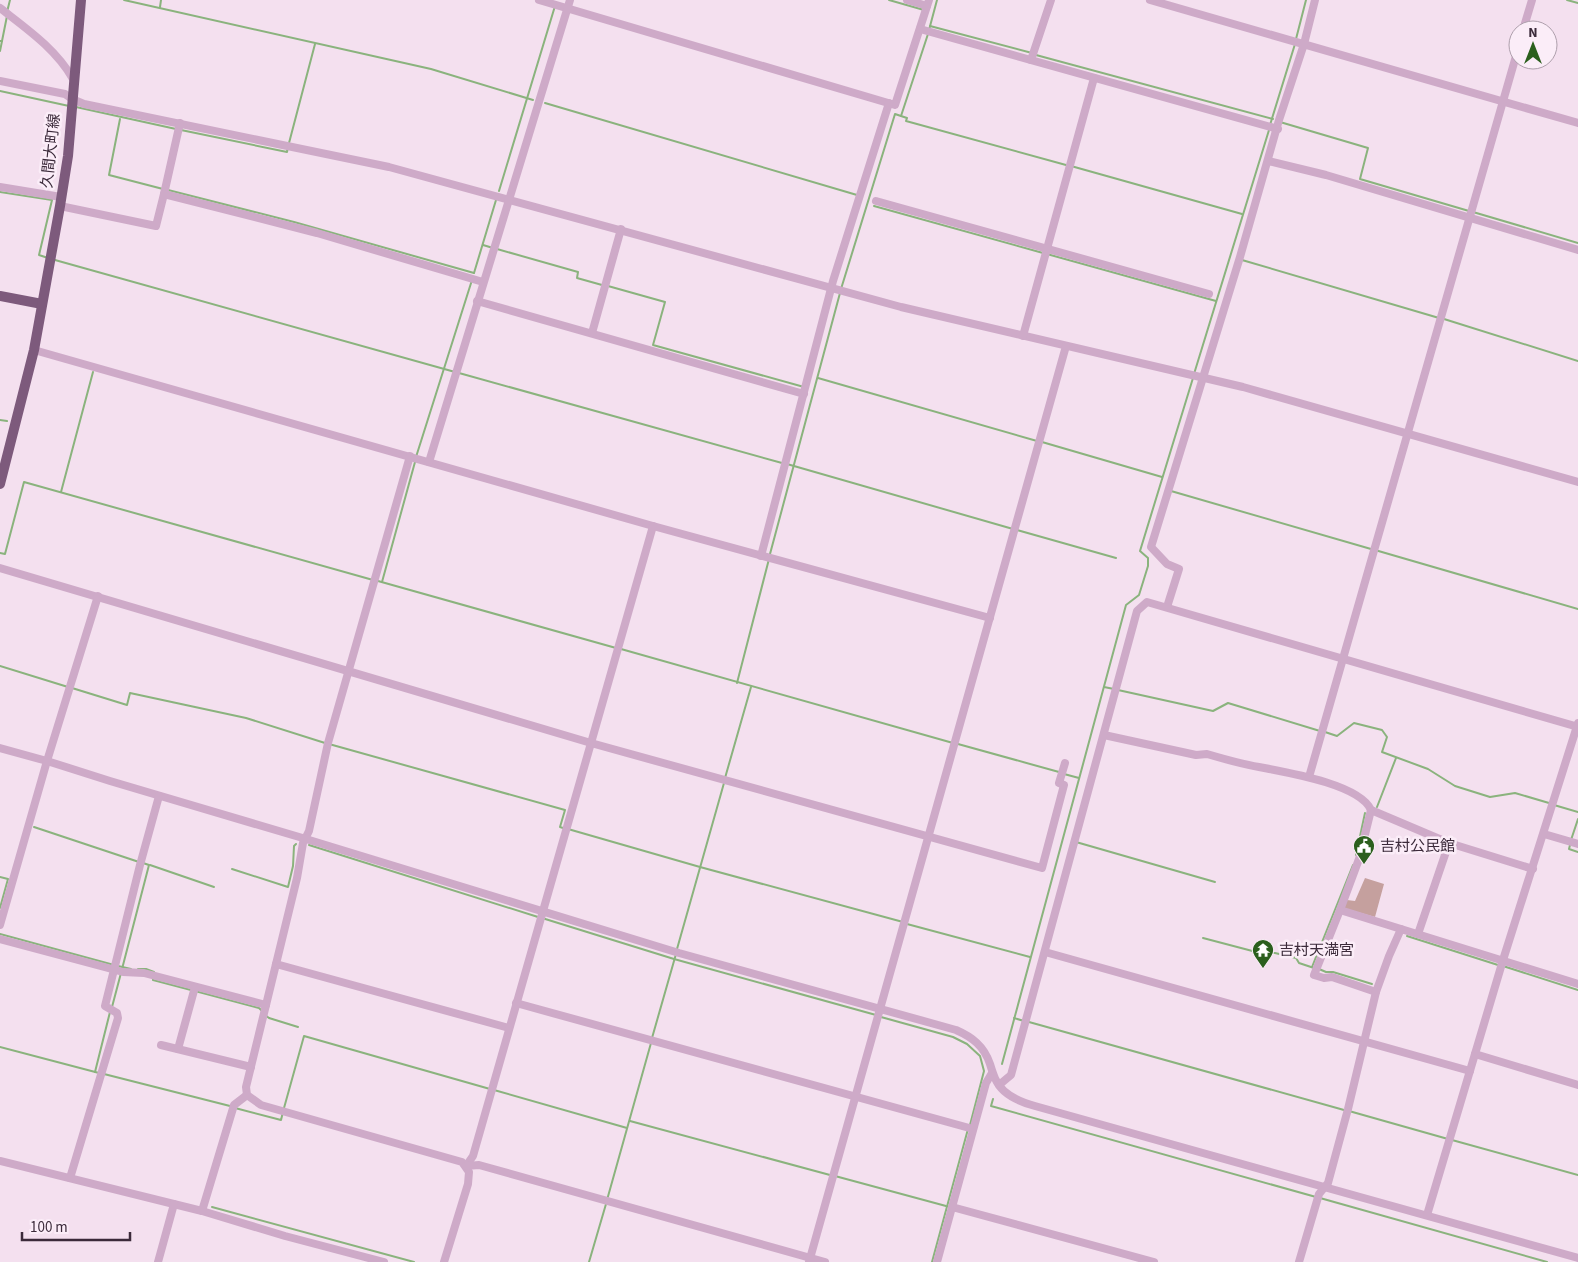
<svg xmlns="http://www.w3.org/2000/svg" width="1578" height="1262" viewBox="0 0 1578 1262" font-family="'Source Sans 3','Noto Sans JP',sans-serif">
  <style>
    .green { fill: #c5a09e }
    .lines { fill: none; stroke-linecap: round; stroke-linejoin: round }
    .stream { stroke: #8ab37d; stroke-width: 2 }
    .minor { stroke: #ceaac8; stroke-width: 8 }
    .major { stroke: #7d5a7c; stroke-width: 10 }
    .labels { text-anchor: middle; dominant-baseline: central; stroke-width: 5; stroke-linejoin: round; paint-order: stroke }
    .street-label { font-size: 15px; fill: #3b2a3a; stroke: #fbedf8 }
    .poi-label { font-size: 15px; fill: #3b2a3a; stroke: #fbedf8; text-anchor: start }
  </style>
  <rect width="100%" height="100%" fill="#f4e0ef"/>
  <path class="green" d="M1365 878 1384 884 1375 917 1343 908 1347 900 1355 901Z"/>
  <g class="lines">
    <g class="stream">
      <path d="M124 0 431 69 533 100"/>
      <path d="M889 0 924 10"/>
      <path d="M1567 0 1578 3"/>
      <path d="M160 7 161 0"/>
      <path d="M7 12 10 0"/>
      <path d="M930 26 1032 53"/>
      <path d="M929 30 937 0"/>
      <path d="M1296 39 1306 0"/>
      <path d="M0 41H2L0 51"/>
      <path d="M2 41 7 16"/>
      <path d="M1036 55 1273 119"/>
      <path d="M0 91 69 106"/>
      <path d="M545 103 857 195"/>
      <path d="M76 107 176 129"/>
      <path d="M901 116 907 118 906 121 1066 165"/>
      <path d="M120 119 109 175 163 189"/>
      <path d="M1280 122 1368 148 1360 179 1469 211"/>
      <path d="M1270 125 1295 44"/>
      <path d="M181 130 287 152 288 147"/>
      <path d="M289 143 315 44"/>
      <path d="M1071 166 1242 214"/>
      <path d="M168 190 294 222 474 273"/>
      <path d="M499 191 555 6"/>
      <path d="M0 192 52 200 39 255 48 258"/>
      <path d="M874 206 1043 253"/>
      <path d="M1473 212 1578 243"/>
      <path d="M483 245 493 248"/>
      <path d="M497 249 578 272 577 278 602 285"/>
      <path d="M1047 254 1216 301"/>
      <path d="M55 260 455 372"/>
      <path d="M1242 260 1439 318"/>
      <path d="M474 273 496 200"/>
      <path d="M608 286 665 302 653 345 804 387"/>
      <path d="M841 289 895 114 901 116 928 34"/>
      <path d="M1444 319 1578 361"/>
      <path d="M459 373 782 463"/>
      <path d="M1194 374 1269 130"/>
      <path d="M818 378 1037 441"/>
      <path d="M0 420 7 421"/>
      <path d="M1042 442 1162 477"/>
      <path d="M416 457 472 280"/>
      <path d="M787 464 1013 529"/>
      <path d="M1171 491 1371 549"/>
      <path d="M61 492 93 372"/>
      <path d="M1017 530 1116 558"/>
      <path d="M1375 550 1578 609"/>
      <path d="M0 553 5 554 24 482 373 580"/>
      <path d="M770 554 840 293"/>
      <path d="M378 581 616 648"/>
      <path d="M382 582 415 462"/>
      <path d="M621 649 953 743"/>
      <path d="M0 666 68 687"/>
      <path d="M737 683 769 559"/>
      <path d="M1104 687 1114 689"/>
      <path d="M72 688 127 705 130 693 246 718 325 743"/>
      <path d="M1118 690 1213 711 1228 703 1320 731"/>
      <path d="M1325 732 1337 736 1354 723 1382 730 1387 737 1382 752 1428 769 1455 786 1490 797 1515 793 1549 803"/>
      <path d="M329 744 565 810 560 827 563 828"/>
      <path d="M958 744 1059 772"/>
      <path d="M1064 774 1079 778"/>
      <path d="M725 778 751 687"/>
      <path d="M1554 805 1578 812"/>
      <path d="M1377 807 1396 758"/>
      <path d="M34 827 139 862"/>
      <path d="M568 829 700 867 903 922"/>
      <path d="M1571 840 1578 819"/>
      <path d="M1076 842 1215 882"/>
      <path d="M309 845 538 917"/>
      <path d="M1570 845 1569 849 1578 852"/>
      <path d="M1356 855 1365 813"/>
      <path d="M150 865 214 887"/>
      <path d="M232 869 288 887 293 866 294 846 296 844"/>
      <path d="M0 877 8 879 0 908"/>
      <path d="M542 918 674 959 876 1015"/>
      <path d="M907 924 1030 957"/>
      <path d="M0 934 114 965"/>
      <path d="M1407 936 1498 965"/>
      <path d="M1203 938 1260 953H1275L1296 958 1299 963 1314 968"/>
      <path d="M677 949 724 783"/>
      <path d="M118 966 131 969"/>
      <path d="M1503 966 1578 990"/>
      <path d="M1312 967 1353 865"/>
      <path d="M122 969 149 865 143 863"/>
      <path d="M138 969H146L154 972"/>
      <path d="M1319 969 1326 972H1333L1372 984"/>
      <path d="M153 977V980L191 990"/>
      <path d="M195 991 259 1008 262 1011"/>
      <path d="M112 1007 121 973"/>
      <path d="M265 1015 269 1018 298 1027"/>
      <path d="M881 1017 953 1037 967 1044 980 1056 984 1071 970 1125"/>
      <path d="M1014 1018 1024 1021"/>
      <path d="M1029 1022 1344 1110"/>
      <path d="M652 1038 676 954"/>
      <path d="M0 1047 99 1073"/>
      <path d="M1002 1064 1126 605 1139 595 1148 566V558L1140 551 1193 378"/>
      <path d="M95 1072 110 1012"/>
      <path d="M104 1074 230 1106"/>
      <path d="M494 1090 627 1128"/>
      <path d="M993 1099 991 1106 1316 1197"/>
      <path d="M235 1108 281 1120 283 1112"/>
      <path d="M284 1108 304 1036 490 1089"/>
      <path d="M1349 1111 1448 1139"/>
      <path d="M630 1121 830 1175"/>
      <path d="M1452 1140 1578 1175"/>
      <path d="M835 1176 946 1206"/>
      <path d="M1320 1198 1547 1262"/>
      <path d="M607 1200 651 1043"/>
      <path d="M212 1207 414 1262"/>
      <path d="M589 1262 606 1204"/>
      <path d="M932 1262 968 1129"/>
    </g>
    <g class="minor">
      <path d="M539 0 895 105 929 0"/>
      <path d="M907 0 927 6"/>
      <path d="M1150 0 1578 123"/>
      <path d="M0 8C27 29 56 49 73 79"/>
      <path d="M920 29 1278 129"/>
      <path d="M1523 30 1532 0"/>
      <path d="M1031 60 1051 0"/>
      <path d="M0 81 65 94 72 99 84 104 389 167 901 307 1243 387 1578 482"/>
      <path d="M1268 161 1326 175 1578 250"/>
      <path d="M0 187 61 197"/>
      <path d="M164 194 180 123"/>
      <path d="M876 201 1209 294"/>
      <path d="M60 206 156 226 164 194 317 233 483 282"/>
      <path d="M477 301 804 394"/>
      <path d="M592 333 621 229"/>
      <path d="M1023 336 1094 78"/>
      <path d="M34 350 653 526 990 618"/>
      <path d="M410 456 328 743 309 831 303 843 297 878 246 1087 247 1095 261 1105 462 1162 469 1172 468 1184 444 1262"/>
      <path d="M429 462 570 0"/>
      <path d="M761 556 833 281 889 103"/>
      <path d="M0 568 591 743 1042 868 1064 785 1059 783 1065 763"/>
      <path d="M1167 607 1179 569 1167 564 1151 547 1240 257 1279 120 1304 44 1315 0"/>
      <path d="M1104 735 1196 755 1207 754C1224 759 1242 764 1259 767 1285 772 1360 784 1371 810L1449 843 1533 869"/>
      <path d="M0 748 47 761 110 781 306 839 679 953 956 1030C972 1037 984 1046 990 1064 993 1074 996 1084 1004 1091 1013 1099 1024 1103 1035 1106L1578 1258"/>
      <path d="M1309 777 1518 49"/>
      <path d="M1371 810 1359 859 1340 910 1401 929"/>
      <path d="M1544 834 1578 844"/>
      <path d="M1340 910 1314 975 1324 978 1332 977 1376 992"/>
      <path d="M0 925 47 761 98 596"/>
      <path d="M1418 934 1449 843"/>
      <path d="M0 939 123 972 144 973 266 1005"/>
      <path d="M1045 952 1470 1071"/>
      <path d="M276 964 509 1028"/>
      <path d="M516 1003 973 1129"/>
      <path d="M161 1045 251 1067"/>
      <path d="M178 1049 195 987"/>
      <path d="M1475 1054 1578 1085"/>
      <path d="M999 1085 1011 1075 1137 611 1147 602 1578 727"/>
      <path d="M0 1161 202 1211 285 1236 384 1262"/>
      <path d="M466 1166 473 1156 653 526"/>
      <path d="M466 1166 479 1165 825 1262"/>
      <path d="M70 1178 118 1018 117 1013 105 1006 140 865 159 796"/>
      <path d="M952 1207 1154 1262"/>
      <path d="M202 1211 234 1105 247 1095"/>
      <path d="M1427 1215 1503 960 1578 723"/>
      <path d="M158 1262 174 1204"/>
      <path d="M809 1262 1066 346"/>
      <path d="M937 1262 986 1083 992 1073"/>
      <path d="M1299 1262 1319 1194 1328 1183 1348 1109 1376 992 1389 956 1401 929 1578 984"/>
    </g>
    <g class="major">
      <path d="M0 296 42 304"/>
      <path d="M0 484 34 350 60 206 68 156 81 0"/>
    </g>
  </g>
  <defs>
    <g id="civic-pin" transform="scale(1.125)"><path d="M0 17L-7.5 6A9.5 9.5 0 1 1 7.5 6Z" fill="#2b5f1d" stroke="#fbedf8"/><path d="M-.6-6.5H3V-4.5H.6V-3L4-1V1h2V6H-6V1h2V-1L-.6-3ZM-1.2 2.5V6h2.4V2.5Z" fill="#fff"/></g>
    <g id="temple-pin" transform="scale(1.125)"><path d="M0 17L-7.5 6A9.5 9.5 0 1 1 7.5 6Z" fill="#2b5f1d" stroke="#fbedf8"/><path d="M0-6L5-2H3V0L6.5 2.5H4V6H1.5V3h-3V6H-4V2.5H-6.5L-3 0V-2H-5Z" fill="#fff"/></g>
  </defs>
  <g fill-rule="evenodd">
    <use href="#civic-pin" x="1364" y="846"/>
    <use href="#temple-pin" x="1263" y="950"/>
  </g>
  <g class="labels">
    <g class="street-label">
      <text transform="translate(51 151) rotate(-84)">久間大町線</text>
    </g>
    <g class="poi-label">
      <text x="1380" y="846">吉村公民館</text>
      <text x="1279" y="950">吉村天満宮</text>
    </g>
  </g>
  <g transform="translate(1533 45)"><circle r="24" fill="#fbedf8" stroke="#ae9fac"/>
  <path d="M0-4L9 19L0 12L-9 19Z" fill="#2b5f1d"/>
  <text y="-8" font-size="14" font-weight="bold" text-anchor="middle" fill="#3b2a3a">N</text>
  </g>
  <path d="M22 1232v8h108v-8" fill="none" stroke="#3b2a3a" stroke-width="2.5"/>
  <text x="30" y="1232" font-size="15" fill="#3b2a3a" stroke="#fbedf8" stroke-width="4" paint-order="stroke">100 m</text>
</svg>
